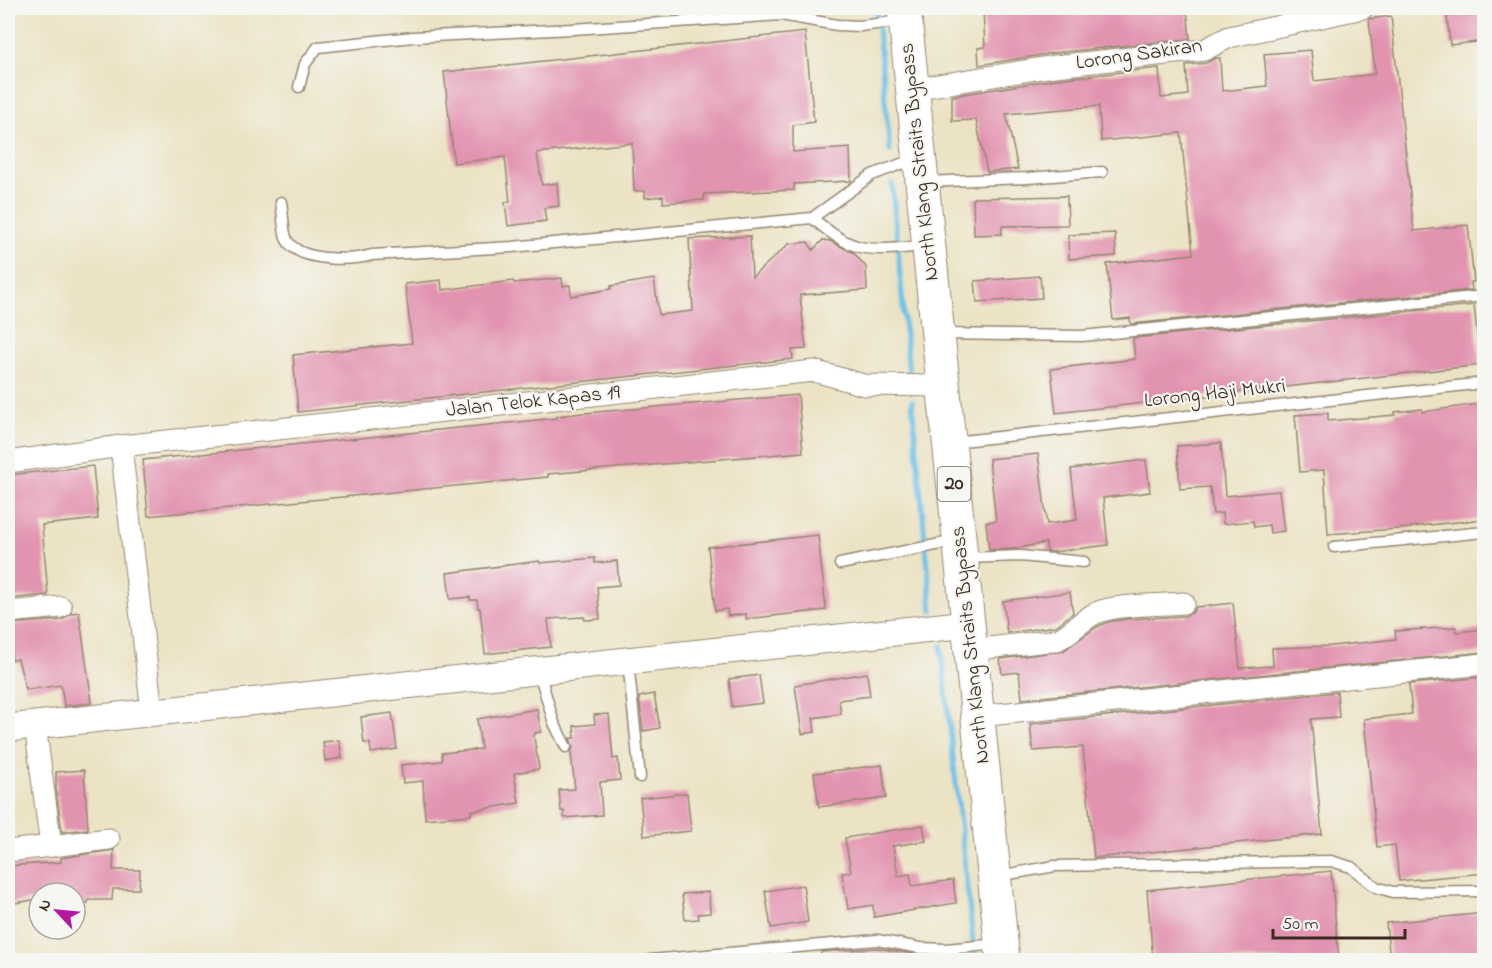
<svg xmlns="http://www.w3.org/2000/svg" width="1492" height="968" viewBox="0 0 1492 968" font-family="'Indie Flower',sans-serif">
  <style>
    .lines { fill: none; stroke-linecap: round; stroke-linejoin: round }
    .stream { stroke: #6ac0e7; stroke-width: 5 }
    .building { fill: #e293b0 }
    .service-casing { stroke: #948672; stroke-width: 13 }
    .minor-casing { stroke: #948672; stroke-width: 23 }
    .tertiary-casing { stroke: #948672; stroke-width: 29 }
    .trunk-casing { stroke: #948672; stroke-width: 35 }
    .service { stroke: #fff; stroke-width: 10 }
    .minor { stroke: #fff; stroke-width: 21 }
    .tertiary { stroke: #fff; stroke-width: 27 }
    .trunk { stroke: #fff; stroke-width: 33 }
    .labels { text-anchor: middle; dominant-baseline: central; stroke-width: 4.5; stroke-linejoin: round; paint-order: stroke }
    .shield { fill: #f6f6f2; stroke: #73675e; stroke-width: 1.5 }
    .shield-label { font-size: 20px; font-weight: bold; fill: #3b2a1e }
    .street-label { font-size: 21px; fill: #3b2a1e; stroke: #f6f6f2 }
  </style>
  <rect width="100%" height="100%" fill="#f6f6f2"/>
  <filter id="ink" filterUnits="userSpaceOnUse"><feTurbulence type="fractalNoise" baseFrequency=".0167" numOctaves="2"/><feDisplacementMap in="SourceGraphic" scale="12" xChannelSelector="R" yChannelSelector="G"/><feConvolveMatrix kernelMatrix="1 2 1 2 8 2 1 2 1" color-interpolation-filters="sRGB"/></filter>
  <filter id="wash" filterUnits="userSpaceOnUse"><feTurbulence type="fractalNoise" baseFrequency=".008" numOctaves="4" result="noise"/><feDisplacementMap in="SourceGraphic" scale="24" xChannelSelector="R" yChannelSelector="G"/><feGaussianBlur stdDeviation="1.35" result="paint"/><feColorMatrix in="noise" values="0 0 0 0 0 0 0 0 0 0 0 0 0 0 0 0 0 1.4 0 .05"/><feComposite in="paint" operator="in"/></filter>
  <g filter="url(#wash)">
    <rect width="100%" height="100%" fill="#ece3c5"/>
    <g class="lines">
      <g class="stream">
        <path d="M876 8 890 151"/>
        <path d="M892 184 909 375"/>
        <path d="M912 401 932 611"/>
        <path d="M941 646 975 960"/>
      </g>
    </g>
    <g id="blocks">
      <g class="building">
        <path d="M983 8H1187L1190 39 1054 53 979 65 978 48 985 47Z"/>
        <path d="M1446 8H1485V41L1450 45Z"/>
        <path d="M1391 16 1414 231 1468 225 1474 282H1471L1472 290 1131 324 1130 318 1113 320 1107 264 1193 254 1181 133 1101 141 1099 106 1006 114 1018 169 987 172 976 120 952 121V96L1057 79 1159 68 1161 98 1188 95 1186 65 1206 63 1216 58H1220L1222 91 1267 86 1264 54 1311 50 1314 81 1375 74 1369 19Z"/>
        <path d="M805 32 814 122 793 125V152L850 148 851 181 794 184V190L704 194V200L663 203V196L645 198V191H634L632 143 537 153 542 185 557 183 559 206 544 208 546 221 508 226 505 202H510L505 157 454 163 444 72Z"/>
        <path d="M1067 196 1068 225 1002 226V234L974 235 973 198Z"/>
        <path d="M1115 233 1116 256 1069 259 1068 235Z"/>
        <path d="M750 236 752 277 789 244 808 242 813 250 823 240 830 241 854 253 866 267 867 290 800 295 806 349 792 350 793 359 298 412 293 355 412 343 405 284 441 280 442 290 513 281 514 283 562 278 563 286 570 285 571 296 611 289V286L654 279 659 315 693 311 689 239Z"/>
        <path d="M1040 276 1042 298 977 302 975 281Z"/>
        <path d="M1474 305 1480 365 1056 413 1051 369 1135 359 1133 338Z"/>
        <path d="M798 395 803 452 548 474V477L148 516 143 460 557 418V416L573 414Z"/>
        <path d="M1485 403V519L1411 527V528L1328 534 1324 470 1300 472 1295 415 1328 413V421L1395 415V412L1422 409V412Z"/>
        <path d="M1221 443 1225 496 1279 491 1284 531 1270 533 1269 525 1254 527 1253 521 1223 524 1222 513 1213 514 1210 487 1180 489 1177 446Z"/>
        <path d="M1038 454 1047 524 1077 520 1071 469 1146 460 1150 492 1103 498 1108 545 1053 552 1047 551 1046 543 1012 549 989 550 986 522 996 521 989 459Z"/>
        <path d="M93 466 98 519 42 525 48 595 8 599V475Z"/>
        <path d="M818 535 826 610 746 619V614L728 616 727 609 715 611 708 547Z"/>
        <path d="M595 558V563L617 561 619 585 597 587 600 619 585 620 584 617 548 619 551 647 485 654 480 608H478L477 600H470V597L450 599 447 573 539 561 540 563Z"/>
        <path d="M1070 592 1073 613 1056 626 1007 633 1003 601Z"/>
        <path d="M1233 603 1240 668 1273 666 1272 648 1331 646 1396 639 1395 631 1456 627V632L1485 629V652L1022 699 1019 672 1002 674 1000 659 1063 651 1097 627 1108 622 1128 619 1185 616 1192 613 1196 607Z"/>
        <path d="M79 612 92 703 64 706 61 685 26 690 18 659 12 660 8 624 62 620 72 613Z"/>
        <path d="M867 673 870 696 839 700 841 714 813 718 815 732 802 734 795 685Z"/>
        <path d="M759 675 763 703 732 707 729 679Z"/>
        <path d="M1485 677V873L1399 881 1395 845 1377 847 1364 719 1412 714 1409 684Z"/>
        <path d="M1337 692 1339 717 1311 719 1322 834 1094 858 1083 747 1033 751 1030 724Z"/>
        <path d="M654 694 660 728 643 731 639 697Z"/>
        <path d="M537 709 541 732 535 733 534 737 539 769 514 773 519 803 471 811V815L425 819 423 781 403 783 401 765 442 761V753L481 749 477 719Z"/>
        <path d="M392 713 397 749 371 753 370 743H364L361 717Z"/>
        <path d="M609 714 613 759 618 758 620 780 600 782 602 815 564 818V811H561L559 790 575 789 571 753 573 747 570 738H575L574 726 595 724 594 715Z"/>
        <path d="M339 740 342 758 325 761 323 742Z"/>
        <path d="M882 765 886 798 819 807 814 773Z"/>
        <path d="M84 770 88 829 62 832 56 789V772Z"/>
        <path d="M687 793 691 831 644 836 640 798Z"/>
        <path d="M923 825 926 841 893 846 898 876 910 874 912 886 953 880 956 903 874 917 873 905 848 909 842 873 851 872 845 838Z"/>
        <path d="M114 850 113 870H140L139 889H113L112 900H88V903H75V893H39V899L8 904V866L61 862V858Z"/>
        <path d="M1331 871 1339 960H1153L1147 890Z"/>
        <path d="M803 885 808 922 771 928 765 891Z"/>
        <path d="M709 892 710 913 698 914 699 919 685 920 682 894Z"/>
        <path d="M1485 913V958L1458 960H1390L1386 923Z"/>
        <path d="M877 948 913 954V960H821V952Z"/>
      </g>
    </g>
  </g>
  <g filter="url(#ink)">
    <use href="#blocks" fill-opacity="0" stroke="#948672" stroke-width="1.5"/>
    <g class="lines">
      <g class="service-casing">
        <g id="service">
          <path d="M299 87 305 64 318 47 413 37 573 29 781 15 837 25 860 26 902 21"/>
          <path d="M924 182 1028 178 1102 172"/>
          <path d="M281 202C283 211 283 233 287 240 299 262 351 261 372 255L512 247 812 218C826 229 842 243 860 247 879 251 907 248 926 245"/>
          <path d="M812 218 872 175 917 158"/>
          <path d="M941 334 1082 336 1484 296"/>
          <path d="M953 442 1484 383"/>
          <path d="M1334 547 1484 532"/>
          <path d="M966 558 1020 556 1084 562"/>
          <path d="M840 564 956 541"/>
          <path d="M628 661 640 777"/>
          <path d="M539 672 554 723 566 747"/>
          <path d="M998 876 1055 866 1331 861 1351 867 1376 887 1393 892 1484 891"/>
          <path d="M650 960 877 940 920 948 946 949 998 944"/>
        </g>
      </g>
      <g class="minor-casing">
        <g id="minor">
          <path d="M913 89 1055 66 1204 50 1229 37 1363 8"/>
          <path d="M121 446 152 712"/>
          <path d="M8 462 121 446 814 371 864 385 944 386"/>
          <path d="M8 612 61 607"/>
          <path d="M971 650 1057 640C1072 633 1081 620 1096 613 1115 604 1162 605 1184 603"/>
          <path d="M979 716 1484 664"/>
          <path d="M35 725 51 846 109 839"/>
          <path d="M8 851 51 846"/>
        </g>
      </g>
      <g class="tertiary-casing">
        <path id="tertiary" d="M8 728 968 624"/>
      </g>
      <g class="trunk-casing">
        <path id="trunk" d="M904 8 1003 960"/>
      </g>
      <use href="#service" class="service"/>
      <use href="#minor" class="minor"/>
      <use href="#tertiary" class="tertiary"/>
      <use href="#trunk" class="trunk"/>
    </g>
  </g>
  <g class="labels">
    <rect class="shield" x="937.5" y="467" width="33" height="34" rx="4.5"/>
    <g class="shield-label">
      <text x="954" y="484">20</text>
    </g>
    <g class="street-label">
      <text transform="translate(1139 55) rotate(-8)">Lorong Sakiran</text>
      <text transform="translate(920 162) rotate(-96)">North Klang Straits Bypass</text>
      <text transform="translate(1215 394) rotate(-6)">Lorong Haji Mukri</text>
      <text transform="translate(533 402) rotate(-6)">Jalan Telok Kapas 19</text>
      <text transform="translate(971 645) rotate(-96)">North Klang Straits Bypass</text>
    </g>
  </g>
  <rect width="1492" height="968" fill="none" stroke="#f6f6f2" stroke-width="30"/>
  <g transform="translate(57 911) rotate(296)"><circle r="28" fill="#f6f6f2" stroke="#aba49d" stroke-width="1.5"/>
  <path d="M0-4.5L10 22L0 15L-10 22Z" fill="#b5179e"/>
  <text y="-9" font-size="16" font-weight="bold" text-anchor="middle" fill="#3b2a1e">N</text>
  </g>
  <path d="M1273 929v9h132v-9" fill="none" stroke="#3b2a1e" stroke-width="3"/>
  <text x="1282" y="929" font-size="18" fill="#3b2a1e" stroke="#f6f6f2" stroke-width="4.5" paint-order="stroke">50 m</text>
</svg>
